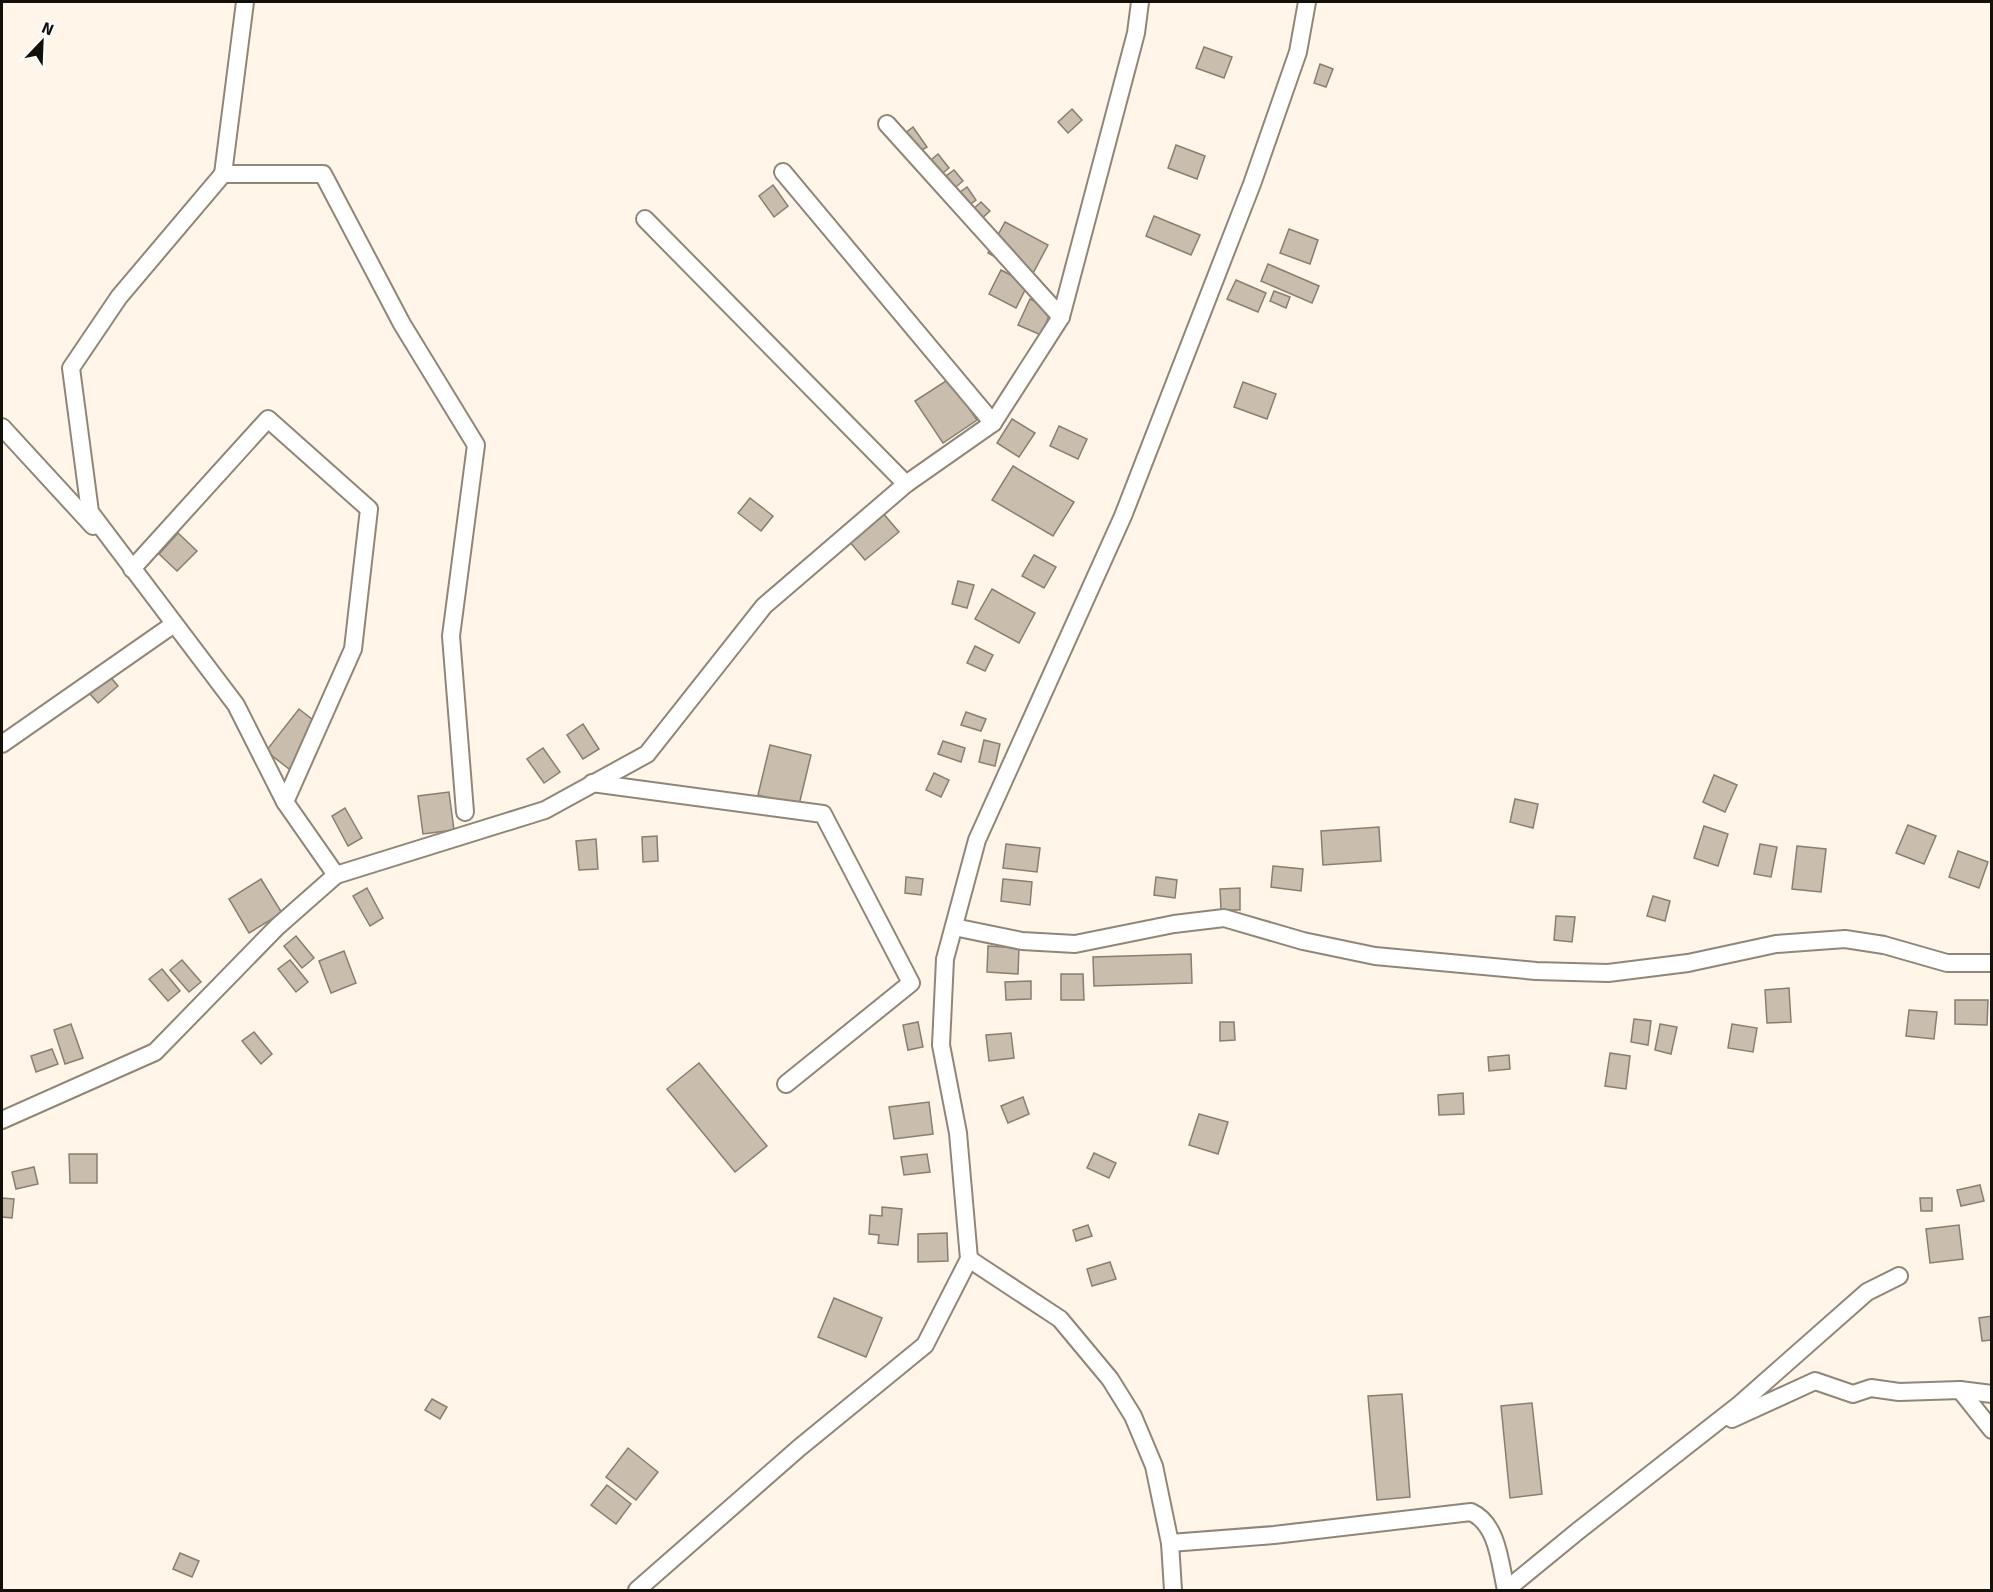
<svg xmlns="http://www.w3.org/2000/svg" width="1993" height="1592" viewBox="0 0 1993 1592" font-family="Signika,sans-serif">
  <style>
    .building { fill: #c9bdae; stroke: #897e70; stroke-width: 1.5 }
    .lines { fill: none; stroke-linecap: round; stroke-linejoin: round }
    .street-casing { stroke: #908677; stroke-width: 20 }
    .street { stroke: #fff; stroke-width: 16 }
  </style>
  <rect width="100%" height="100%" fill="#fff5e8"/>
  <g class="building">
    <path d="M1204 47 1232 57 1224 78 1196 68Z"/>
    <path d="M1320 64 1333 69 1326 87 1314 83Z"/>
    <path d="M1072 109 1082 120 1068 133 1058 122Z"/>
    <path d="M913 127 927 147 917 153 904 134Z"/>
    <path d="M1176 145 1205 156 1197 179 1168 168Z"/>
    <path d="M938 154 949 168 938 177 926 164Z"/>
    <path d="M954 170 963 181 951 191 942 179Z"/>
    <path d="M773 185 788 206 774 217 759 196Z"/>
    <path d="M967 187 976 200 965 208 956 195Z"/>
    <path d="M981 202 990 211 979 221 970 212Z"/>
    <path d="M1154 216 1200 235 1191 255 1146 236Z"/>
    <path d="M1005 222 1048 245 1031 277 988 253Z"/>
    <path d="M1289 229 1318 240 1310 264 1280 253Z"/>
    <path d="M1268 264 1319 286 1312 303 1261 281Z"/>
    <path d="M1001 270 1028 284 1016 308 989 294Z"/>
    <path d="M1236 280 1266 293 1258 312 1227 299Z"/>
    <path d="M1274 291 1290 297 1286 308 1270 301Z"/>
    <path d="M1030 299 1052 309 1041 335 1018 325Z"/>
    <path d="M949 379 977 420 943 443 915 401Z"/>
    <path d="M1243 382 1276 394 1267 419 1234 407Z"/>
    <path d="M1012 419 1035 433 1019 457 997 443Z"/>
    <path d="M1059 426 1087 439 1078 459 1050 446Z"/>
    <path d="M1013 466 1074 502 1053 536 992 500Z"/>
    <path d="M750 498 773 516 761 531 738 513Z"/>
    <path d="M882 512 899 532 865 560 849 541Z"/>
    <path d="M178 533 197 551 177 571 159 554Z"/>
    <path d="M1034 555 1056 567 1044 588 1022 576Z"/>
    <path d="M958 581 974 585 967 608 952 604Z"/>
    <path d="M992 589 1035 613 1019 643 975 619Z"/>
    <path d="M975 646 993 655 985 671 967 663Z"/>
    <path d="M102 667 118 686 98 703 81 684Z"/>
    <path d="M299 709 322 727 289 769 266 751Z"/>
    <path d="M966 712 986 719 981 731 961 725Z"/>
    <path d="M583 724 599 749 583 759 567 735Z"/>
    <path d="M984 740 1000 744 995 766 979 762Z"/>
    <path d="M943 741 965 748 961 762 938 754Z"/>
    <path d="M770 745 811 755 799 805 758 795Z"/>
    <path d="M543 748 560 772 544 783 527 759Z"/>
    <path d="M934 773 949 780 941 797 926 790Z"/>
    <path d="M1714 775 1737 785 1725 812 1703 802Z"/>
    <path d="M449 792 454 830 423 834 418 796Z"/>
    <path d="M1515 799 1538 804 1533 828 1510 822Z"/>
    <path d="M345 808 362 838 348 846 332 816Z"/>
    <path d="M1908 825 1936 836 1924 864 1896 853Z"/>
    <path d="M1704 826 1728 834 1718 866 1694 858Z"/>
    <path d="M1379 827 1381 861 1323 865 1321 831Z"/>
    <path d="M657 836 658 861 643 862 642 837Z"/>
    <path d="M596 839 598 869 579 870 576 841Z"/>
    <path d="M1006 844 1040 848 1037 872 1003 868Z"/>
    <path d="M1760 844 1777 847 1771 877 1754 874Z"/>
    <path d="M1797 846 1826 849 1821 892 1792 889Z"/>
    <path d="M1958 851 1988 862 1979 888 1949 877Z"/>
    <path d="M1273 866 1303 869 1301 891 1271 887Z"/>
    <path d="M906 877 923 879 921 895 905 893Z"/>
    <path d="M1156 877 1177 880 1175 898 1154 895Z"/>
    <path d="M261 879 282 913 249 933 229 899Z"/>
    <path d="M1003 879 1032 882 1030 905 1001 901Z"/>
    <path d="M367 888 383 918 370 926 353 896Z"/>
    <path d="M1240 888V910H1221L1220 889Z"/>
    <path d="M1653 896 1670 901 1665 921 1647 916Z"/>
    <path d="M1556 916 1575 917 1572 942 1554 940Z"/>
    <path d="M296 936 314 958 302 968 284 946Z"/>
    <path d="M988 946 1019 948 1018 974 987 972Z"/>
    <path d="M344 951 356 983 331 993 319 961Z"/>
    <path d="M1191 954 1192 983 1094 986 1093 957Z"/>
    <path d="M182 960 201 982 189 992 170 970Z"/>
    <path d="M290 960 308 982 296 992 278 969Z"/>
    <path d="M162 969 180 991 168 1001 149 979Z"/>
    <path d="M1061 974H1083L1084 1000H1061Z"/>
    <path d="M1031 981V999L1006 1000 1005 982Z"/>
    <path d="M1789 988 1791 1022 1767 1023 1765 990Z"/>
    <path d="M1955 1000H1988L1987 1025 1955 1024Z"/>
    <path d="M1909 1010 1937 1012 1934 1039 1906 1036Z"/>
    <path d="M1634 1019 1651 1021 1648 1045 1631 1042Z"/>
    <path d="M918 1022 923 1047 908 1050 903 1025Z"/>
    <path d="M1220 1022H1234L1235 1040 1220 1041Z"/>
    <path d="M71 1024 83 1058 65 1064 54 1030Z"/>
    <path d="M1660 1024 1677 1027 1671 1054 1655 1050Z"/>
    <path d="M1732 1024 1757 1028 1753 1052 1728 1048Z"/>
    <path d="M254 1032 272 1054 261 1064 242 1041Z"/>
    <path d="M1011 1033 1014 1058 989 1061 986 1035Z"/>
    <path d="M52 1049 58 1064 36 1072 31 1056Z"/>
    <path d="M1610 1053 1630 1056 1626 1089 1605 1086Z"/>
    <path d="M1509 1055 1510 1069 1489 1071 1488 1057Z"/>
    <path d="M699 1063 767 1146 735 1172 667 1089Z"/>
    <path d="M1463 1093 1464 1114 1439 1115 1438 1095Z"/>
    <path d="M1023 1097 1029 1114 1008 1123 1001 1106Z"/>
    <path d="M929 1102 933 1134 894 1139 889 1107Z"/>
    <path d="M1199 1114 1228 1122 1218 1154 1189 1145Z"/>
    <path d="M1094 1153 1116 1163 1109 1178 1087 1168Z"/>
    <path d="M69 1154H97V1183H70Z"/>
    <path d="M927 1154 930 1172 904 1175 901 1157Z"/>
    <path d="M34 1167 38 1184 16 1189 12 1172Z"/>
    <path d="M1980 1185 1984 1201 1961 1206 1957 1190Z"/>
    <path d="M2 1198 14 1199 12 1218 2 1217Z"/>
    <path d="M1920 1198H1932V1211H1921Z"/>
    <path d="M882 1207 902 1209 898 1245 878 1243 879 1235 869 1234 870 1215 882 1216Z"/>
    <path d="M1088 1225 1092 1236 1076 1241 1073 1230Z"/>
    <path d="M1959 1225 1963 1259 1930 1263 1926 1229Z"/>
    <path d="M947 1233 948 1261 918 1262V1234Z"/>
    <path d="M1110 1262 1116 1279 1092 1286 1087 1269Z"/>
    <path d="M834 1298 882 1318 866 1357 818 1337Z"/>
    <path d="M1992 1316V1340L1982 1341 1979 1318Z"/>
    <path d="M1402 1394 1410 1497 1377 1500 1368 1396Z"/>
    <path d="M432 1399 447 1407 440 1419 425 1410Z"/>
    <path d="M1532 1403 1542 1494 1510 1498 1501 1406Z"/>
    <path d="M628 1448 658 1472 636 1500 606 1477Z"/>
    <path d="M607 1485 631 1504 616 1524 591 1505Z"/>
    <path d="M180 1553 199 1561 192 1577 173 1569Z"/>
  </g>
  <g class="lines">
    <g class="street-casing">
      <g id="street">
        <path d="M245 2 223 174H323L402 324 476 445 451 636 465 812"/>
        <path d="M887 124 1061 317"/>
        <path d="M783 172 993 423"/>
        <path d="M645 219 906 484"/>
        <path d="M2 427 93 526"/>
        <path d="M132 569 268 419 369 509 353 649 285 802"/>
        <path d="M2 744 174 624"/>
        <path d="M592 783 823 814 911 983 786 1084"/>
        <path d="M336 875 545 810 647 754 764 606 906 484 993 423 1061 317 1136 33 1140 2"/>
        <path d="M954 927 1022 941 1075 944 1174 924 1224 918 1303 941 1375 956 1536 971 1608 973 1688 963 1776 944 1845 939 1884 945 1947 963H1992"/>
        <path d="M2 1120 155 1052 277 927 336 875 285 802 236 705 90 512 71 368 119 297 223 174"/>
        <path d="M969 1259 1060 1319 1110 1379 1133 1416 1154 1466 1170 1543 1274 1535 1471 1512C1498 1524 1500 1564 1506 1590"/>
        <path d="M1960 1390 1992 1394"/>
        <path d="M1732 1419 1815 1381 1853 1394 1871 1388 1899 1392 1960 1390 1992 1430"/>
        <path d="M1170 1543 1173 1590"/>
        <path d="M637 1590 799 1448 925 1345 969 1259 958 1133 941 1045 945 959 977 840 1123 516 1252 184 1298 52 1307 2"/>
        <path d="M1506 1590 1578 1531 1740 1404 1867 1292 1899 1276"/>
      </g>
    </g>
    <use href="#street" class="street"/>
  </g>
  <rect width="1993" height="1592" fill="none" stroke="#130f09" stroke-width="6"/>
  <g transform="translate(42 42) rotate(23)" stroke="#ffffff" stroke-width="4.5" paint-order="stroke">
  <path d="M0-4.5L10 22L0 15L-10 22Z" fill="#130f09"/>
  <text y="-9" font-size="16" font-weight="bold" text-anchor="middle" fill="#130f09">N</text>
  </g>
</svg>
